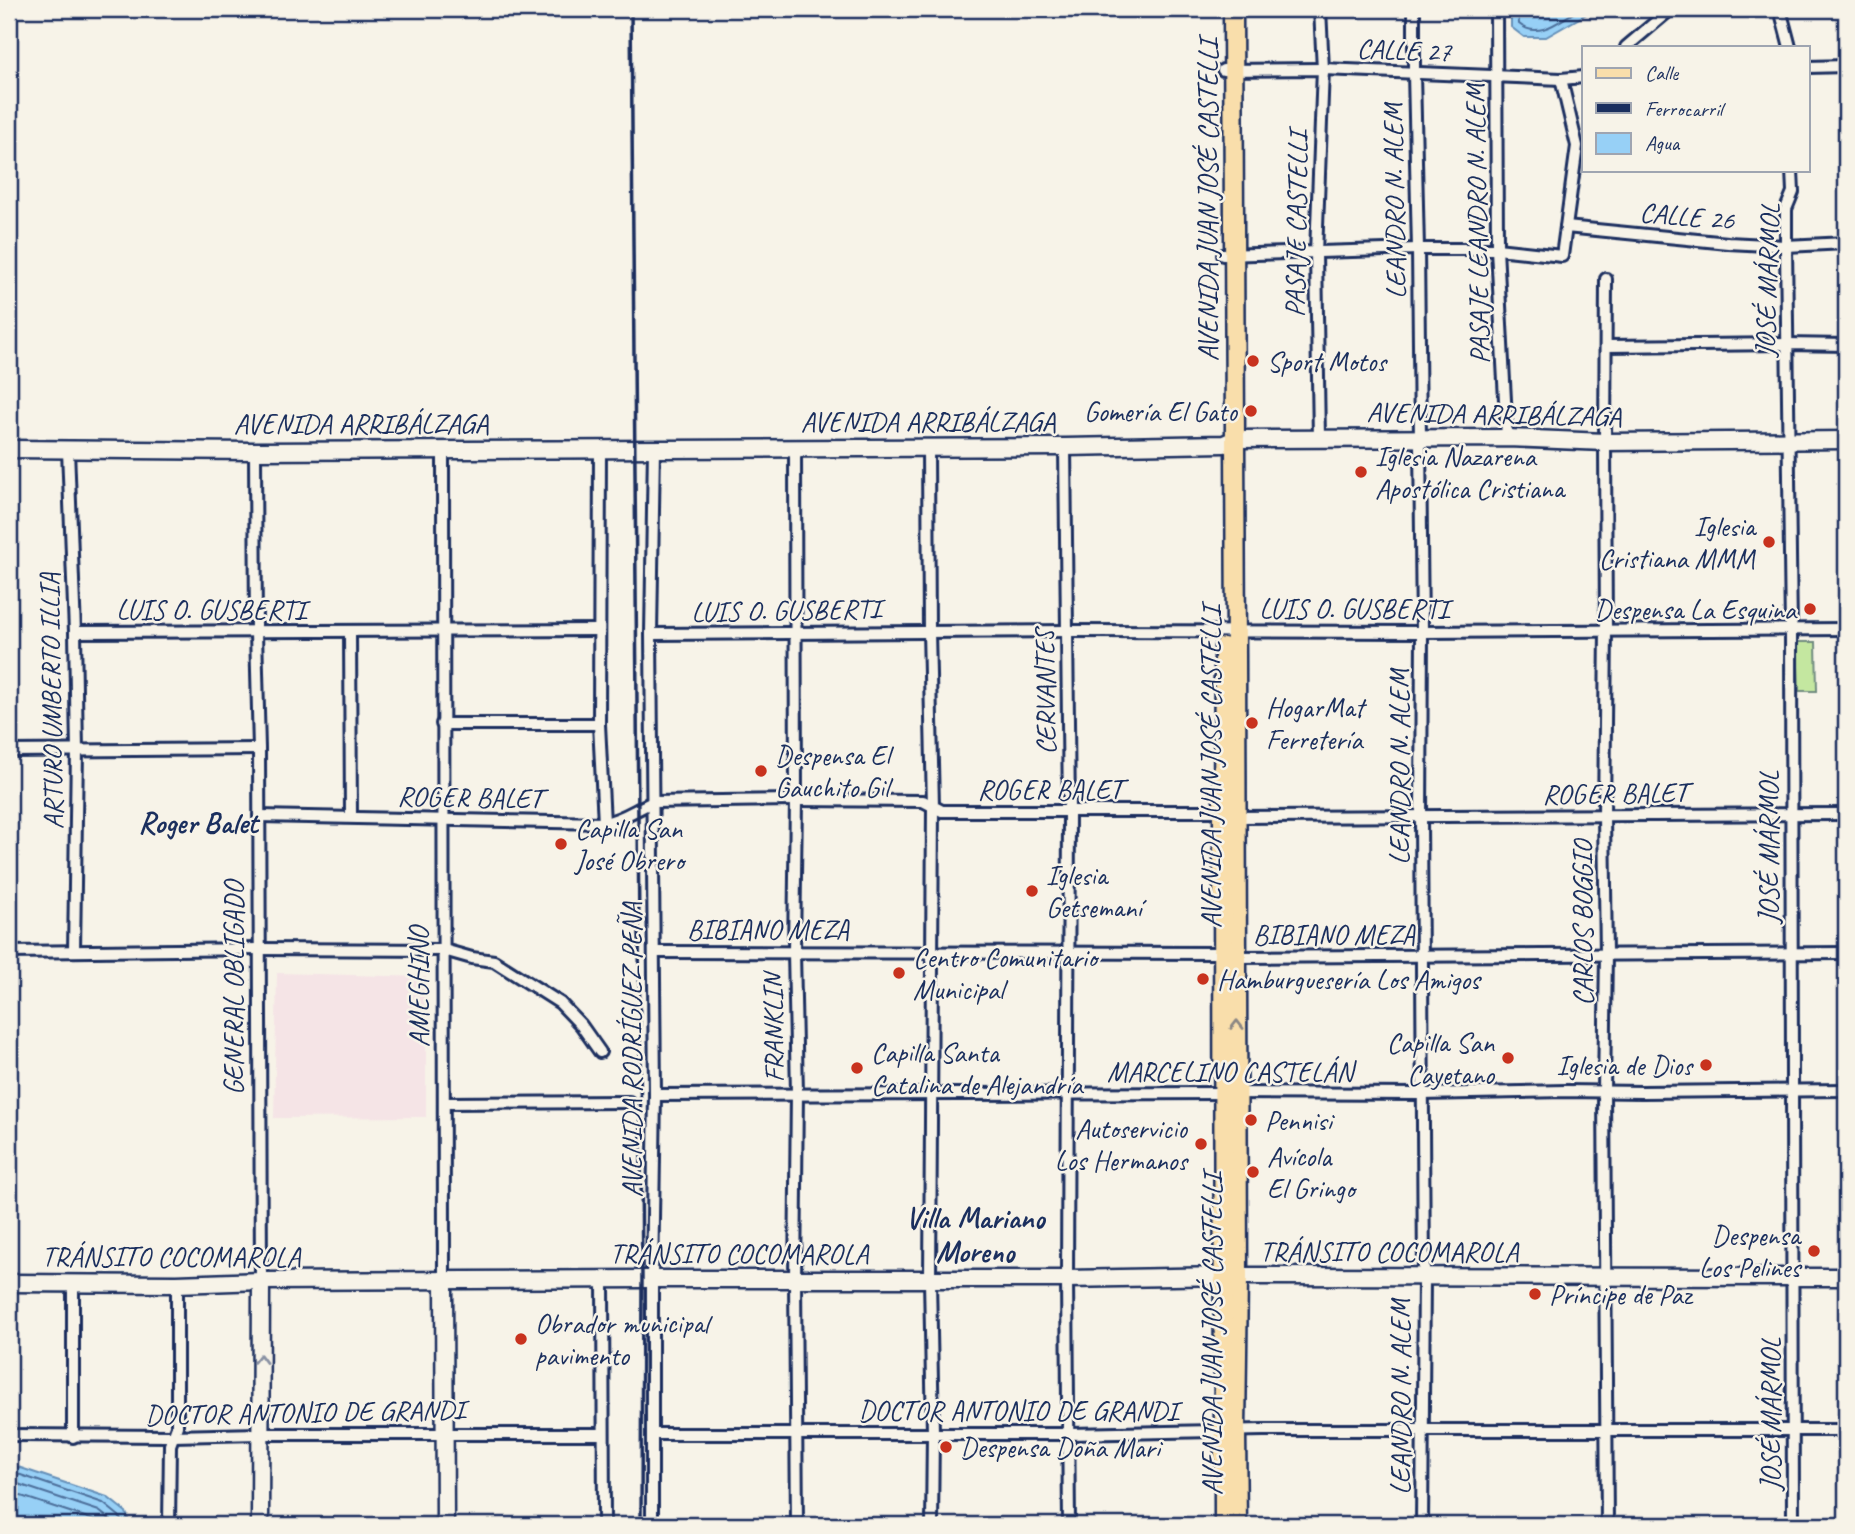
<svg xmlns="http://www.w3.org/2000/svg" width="1855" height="1534" viewBox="0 0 1855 1534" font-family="Caveat,sans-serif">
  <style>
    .built { fill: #f5e4e6 }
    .green { fill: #c4e7a0; stroke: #708b7f; stroke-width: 2 }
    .water { fill: #97d0f6; stroke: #6590b9; stroke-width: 2 }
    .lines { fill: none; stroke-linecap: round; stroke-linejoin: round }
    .shore { stroke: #4d6f9b; stroke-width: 2 }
    .street-casing { stroke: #1b2f5e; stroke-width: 16 }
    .secondary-casing { stroke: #1b2f5e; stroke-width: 21 }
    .primary-casing { stroke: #1b2f5e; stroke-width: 23 }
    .street { stroke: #f7f3e8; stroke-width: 10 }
    .secondary { stroke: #f7f3e8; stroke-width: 16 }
    .primary { stroke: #f9deab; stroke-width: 18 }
    .rail { stroke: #1b2f5e; stroke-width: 3.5 }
    .oneway { stroke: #8a8684 }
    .oneway2 { stroke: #8991a3 }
    .poi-dot { fill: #c8321e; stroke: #f7f3e8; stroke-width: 2.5 }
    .labels { text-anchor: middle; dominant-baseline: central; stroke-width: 5; stroke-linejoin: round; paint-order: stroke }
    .street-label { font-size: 28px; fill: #1b2f5e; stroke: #f7f3e8 }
    .poi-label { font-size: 28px; fill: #1b2f5e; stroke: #f7f3e8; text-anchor: start }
    .neighbourhood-label { font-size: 30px; font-weight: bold; fill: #1b2f5e; stroke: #f7f3e8 }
  </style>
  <rect width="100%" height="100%" fill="#f7f3e8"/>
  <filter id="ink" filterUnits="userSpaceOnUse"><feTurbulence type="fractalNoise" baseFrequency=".0143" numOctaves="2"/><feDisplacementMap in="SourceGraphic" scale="14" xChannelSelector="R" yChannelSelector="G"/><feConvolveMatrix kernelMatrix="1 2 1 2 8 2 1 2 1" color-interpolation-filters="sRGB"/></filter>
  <g filter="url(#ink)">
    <path class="built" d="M277 973 426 977V1117L274 1118Z"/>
    <path class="green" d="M1797 642H1816L1817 691H1799Z"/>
    <g class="water">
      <path d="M1511 9H1595L1546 37H1524L1511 27Z"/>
      <path d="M9 1464 107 1497 126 1512 130 1525H9Z"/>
    </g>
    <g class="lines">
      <g class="shore">
        <path d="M1518 9 1519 24C1540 41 1562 18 1580 9"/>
        <path d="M9 1471 103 1503 119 1516 123 1525"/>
        <path d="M9 1481 99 1511 112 1521 114 1525"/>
        <path d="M9 1492 94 1520 100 1525"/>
      </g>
      <g class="street-casing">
        <g id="street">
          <path d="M1414 9V73L1418 249 1422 632 1421 817 1424 1278 1422 1525"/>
          <path d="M1496 9 1497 249 1507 438"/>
          <path d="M1780 9 1790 47"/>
          <path d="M1626 47 1671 9"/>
          <path d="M1808 67 1846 66"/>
          <path d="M1223 70 1323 69 1561 79 1584 77"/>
          <path d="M1792 170 1793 192 1786 209V246L1791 630 1793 1525"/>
          <path d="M1566 227 1728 243 1786 246 1846 243"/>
          <path d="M1223 255 1418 249H1497L1562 256 1577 146 1561 79"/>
          <path d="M1606 279 1605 442 1606 630 1604 816 1606 954 1604 1091 1607 1525"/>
          <path d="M1607 346 1786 344 1846 345"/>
          <path d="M1319 439 1316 253 1323 69 1320 9"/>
          <path d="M795 447 796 800 794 952 797 1093 795 1279 797 1525"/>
          <path d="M928 447 929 631 933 806 930 1280 933 1433 932 1525"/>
          <path d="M1065 447 1069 812 1067 1279 1069 1525"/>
          <path d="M600 448 599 724 604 823"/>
          <path d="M443 449 444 1280"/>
          <path d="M68 450 75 632 77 751 74 951"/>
          <path d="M255 451 256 632 259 749 261 1281"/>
          <path d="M75 632 599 630"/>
          <path d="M350 632 351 817"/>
          <path d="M651 634 1067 631 1422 632 1846 629"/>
          <path d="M442 724H599"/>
          <path d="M9 751 259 749"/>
          <path d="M259 816 604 823C622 820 636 809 653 802L796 800 923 801 942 811H1223L1237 817 1846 814"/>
          <path d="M9 952 259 949 444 950 472 958 494 961 560 1003 581 1025 600 1052"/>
          <path d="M654 952 1223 953 1237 957C1440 957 1643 953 1846 953"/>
          <path d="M655 1095 1223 1093 1421 1094 1566 1091 1642 1092 1846 1090"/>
          <path d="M444 1103 629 1102"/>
          <path d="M603 1279 604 1525"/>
          <path d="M73 1283V1437"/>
          <path d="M652 1434H1070L1263 1430H1846"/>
          <path d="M9 1435 173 1436 259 1434H602"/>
          <path d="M169 1525 170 1445 177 1426V1284"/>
          <path d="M652 1525V1279L655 1095 651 634 654 448"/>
        </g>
      </g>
      <g class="secondary-casing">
        <g id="secondary">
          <path d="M9 449 255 451 1065 447 1224 444 1235 439 1507 438 1605 442 1846 440"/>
          <path d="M444 1280 445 1525"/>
          <path d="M9 1283 177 1284 261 1281 642 1279H1067L1224 1276 1846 1277"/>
          <path d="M260 1525 261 1281"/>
        </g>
      </g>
      <g class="primary-casing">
        <g id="primary">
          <path d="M1233 9 1236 654 1238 1277 1236 1431 1237 1525"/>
          <path d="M1224 1525 1223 811 1224 647"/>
        </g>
      </g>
      <use href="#street" class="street"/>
      <use href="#secondary" class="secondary"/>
      <use href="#primary" class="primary"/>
      <path class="rail" d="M631 9 642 1279 641 1525"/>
    </g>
    <defs><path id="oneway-chevron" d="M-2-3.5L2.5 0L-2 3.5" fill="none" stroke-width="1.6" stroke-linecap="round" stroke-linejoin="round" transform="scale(1.75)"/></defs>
    <use class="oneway" href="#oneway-chevron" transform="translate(1237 1025) rotate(-90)"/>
    <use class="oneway2" href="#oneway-chevron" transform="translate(260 1359) rotate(-89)"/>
  </g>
  <g class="poi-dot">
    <circle cx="1253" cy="361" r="7"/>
    <circle cx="1251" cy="411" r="7"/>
    <circle cx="1361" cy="472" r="7"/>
    <circle cx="1769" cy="542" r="7"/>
    <circle cx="1810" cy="609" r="7"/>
    <circle cx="1252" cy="723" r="7"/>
    <circle cx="761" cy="771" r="7"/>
    <circle cx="561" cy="844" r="7"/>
    <circle cx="1032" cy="891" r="7"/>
    <circle cx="899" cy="973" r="7"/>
    <circle cx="1203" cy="979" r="7"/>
    <circle cx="1508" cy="1058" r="7"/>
    <circle cx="1706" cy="1065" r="7"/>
    <circle cx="857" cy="1068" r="7"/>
    <circle cx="1251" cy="1120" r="7"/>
    <circle cx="1201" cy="1144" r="7"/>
    <circle cx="1253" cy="1172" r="7"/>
    <circle cx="1814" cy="1251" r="7"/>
    <circle cx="1535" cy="1294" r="7"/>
    <circle cx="521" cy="1339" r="7"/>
    <circle cx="946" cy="1447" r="7"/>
  </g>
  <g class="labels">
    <g class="street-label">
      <text transform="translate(1404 50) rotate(2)">CALLE 27</text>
      <text transform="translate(1207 200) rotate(-90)">AVENIDA JUAN JOSÉ CASTELLI</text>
      <text transform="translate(1394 201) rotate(-91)">LEANDRO N. ALEM</text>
      <text transform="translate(1687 216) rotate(5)">CALLE 26</text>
      <text transform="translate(1296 224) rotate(-89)">PASAJE CASTELLI</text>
      <text transform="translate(1477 224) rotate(-91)">PASAJE LEANDRO N. ALEM</text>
      <text transform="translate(1767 280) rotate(-88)">JOSÉ MÁRMOL</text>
      <text transform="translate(1494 414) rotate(1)">AVENIDA ARRIBÁLZAGA</text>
      <text x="928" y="421">AVENIDA ARRIBÁLZAGA</text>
      <text x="361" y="423">AVENIDA ARRIBÁLZAGA</text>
      <text x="1354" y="608">LUIS O. GUSBERTI</text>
      <text x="211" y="609">LUIS O. GUSBERTI</text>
      <text transform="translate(786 610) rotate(-1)">LUIS O. GUSBERTI</text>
      <text transform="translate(1045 692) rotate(-91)">CERVANTES</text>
      <text transform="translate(51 701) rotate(-91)">ARTURO UMBERTO ILLIA</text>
      <text transform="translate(1210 767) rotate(-90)">AVENIDA JUAN JOSÉ CASTELLI</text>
      <text transform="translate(1399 767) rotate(-90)">LEANDRO N. ALEM</text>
      <text x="1050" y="789">ROGER BALET</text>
      <text transform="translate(1615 793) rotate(-1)">ROGER BALET</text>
      <text transform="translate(470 797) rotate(1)">ROGER BALET</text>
      <text transform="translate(1768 847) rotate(-90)">JOSÉ MÁRMOL</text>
      <text transform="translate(1582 923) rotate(-90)">CARLOS BOGGIO</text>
      <text x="768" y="929">BIBIANO MEZA</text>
      <text x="1334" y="934">BIBIANO MEZA</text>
      <text transform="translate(418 987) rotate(-90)">AMEGHINO</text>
      <text transform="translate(233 988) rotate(-90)">GENERAL OBLIGADO</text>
      <text transform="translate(773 1028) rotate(-91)">FRANKLIN</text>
      <text transform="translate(631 1050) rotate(-90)">AVENIDA RODRÍGUEZ PEÑA</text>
      <text x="1230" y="1071">MARCELINO CASTELÁN</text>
      <text x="1389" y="1251">TRÁNSITO COCOMAROLA</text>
      <text x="739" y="1253">TRÁNSITO COCOMAROLA</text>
      <text x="171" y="1256">TRÁNSITO COCOMAROLA</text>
      <text transform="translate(1211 1334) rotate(-90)">AVENIDA JUAN JOSÉ CASTELLI</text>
      <text transform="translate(1400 1397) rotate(-90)">LEANDRO N. ALEM</text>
      <text x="1018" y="1410">DOCTOR ANTONIO DE GRANDI</text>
      <text transform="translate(305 1412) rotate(-1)">DOCTOR ANTONIO DE GRANDI</text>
      <text transform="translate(1770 1414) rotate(-90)">JOSÉ MÁRMOL</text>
    </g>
    <g class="poi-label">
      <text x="1267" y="361">Sport Motos</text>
      <text x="1237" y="411" text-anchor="end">Gomería El Gato</text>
      <text x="1375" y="456">Iglesia Nazarena<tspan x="1375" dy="32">Apostólica Cristiana</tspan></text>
      <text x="1755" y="526" text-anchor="end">Iglesia<tspan x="1755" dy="32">Cristiana MMM</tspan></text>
      <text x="1796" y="609" text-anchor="end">Despensa La Esquina</text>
      <text x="1266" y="707">HogarMat<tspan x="1266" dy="32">Ferretería</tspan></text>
      <text x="775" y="755">Despensa El<tspan x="775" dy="32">Gauchito Gil</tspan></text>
      <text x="575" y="828">Capilla San<tspan x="575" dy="32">José Obrero</tspan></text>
      <text x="1046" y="875">Iglesia<tspan x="1046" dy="32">Getsemaní</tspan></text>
      <text x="913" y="957">Centro Comunitario<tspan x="913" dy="32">Municipal</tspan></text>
      <text x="1217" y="979">Hamburguesería Los Amigos</text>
      <text x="1494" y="1042" text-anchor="end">Capilla San<tspan x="1494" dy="32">Cayetano</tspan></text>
      <text x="871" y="1052">Capilla Santa<tspan x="871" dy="32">Catalina de Alejandría</tspan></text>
      <text x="1692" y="1065" text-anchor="end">Iglesia de Dios</text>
      <text x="1265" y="1120">Pennisi</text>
      <text x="1187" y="1128" text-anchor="end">Autoservicio<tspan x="1187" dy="32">Los Hermanos</tspan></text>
      <text x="1267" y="1156">Avícola<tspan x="1267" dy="32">El Gringo</tspan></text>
      <text x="1800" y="1235" text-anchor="end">Despensa<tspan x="1800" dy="32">Los Pelines</tspan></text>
      <text x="1549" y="1294">Príncipe de Paz</text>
      <text x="535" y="1323">Obrador municipal<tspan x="535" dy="32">pavimento</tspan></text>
      <text x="960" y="1447">Despensa Doña Mari</text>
    </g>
    <g class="neighbourhood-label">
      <text x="198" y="823">Roger Balet</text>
      <text x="975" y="1218">Villa Mariano<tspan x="975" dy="34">Moreno</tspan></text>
    </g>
  </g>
  <rect width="1855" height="1534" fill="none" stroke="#f7f3e8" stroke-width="35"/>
  <rect x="18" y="18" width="1820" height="1499" fill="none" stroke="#1b2f5e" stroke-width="2.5" filter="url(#ink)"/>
  <rect x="1582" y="46" width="228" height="126" fill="#f7f3e8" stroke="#9fa5b1" stroke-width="2"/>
  <rect x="1596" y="68" width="35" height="10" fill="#f9deab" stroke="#9fa5b1" stroke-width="2"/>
  <text x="1645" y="80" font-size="21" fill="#1b2f5e">Calle</text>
  <rect x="1596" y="103" width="35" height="10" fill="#1b2f5e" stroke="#9fa5b1" stroke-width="2"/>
  <text x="1645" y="116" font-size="21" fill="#1b2f5e">Ferrocarril</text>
  <rect x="1596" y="133" width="35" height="21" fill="#97d0f6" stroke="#9fa5b1" stroke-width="2"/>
  <text x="1645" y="150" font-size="21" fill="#1b2f5e">Agua</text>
</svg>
